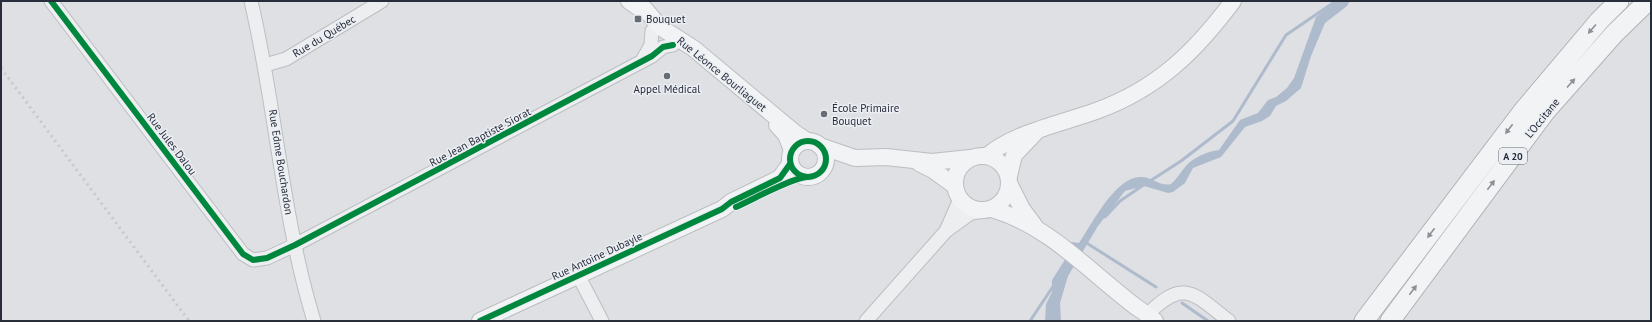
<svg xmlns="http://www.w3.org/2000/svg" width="1652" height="322" viewBox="0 0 1652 322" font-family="'PT Sans',sans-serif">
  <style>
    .water { fill: #aebbcd }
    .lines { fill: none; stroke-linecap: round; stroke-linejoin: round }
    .stream { stroke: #aebbcd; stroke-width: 3 }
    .minor-casing { stroke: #bcbec1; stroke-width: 15 }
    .major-casing { stroke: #bbbdc1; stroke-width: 18 }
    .highway-casing { stroke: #b1b3b7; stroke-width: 21 }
    .minor { stroke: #edeef0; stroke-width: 13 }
    .major { stroke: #f2f3f4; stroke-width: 16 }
    .highway { stroke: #f2f3f4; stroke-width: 19 }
    .rail { stroke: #c6c8cb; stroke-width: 3; stroke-dasharray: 2 4; stroke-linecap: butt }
    .cycleway-casing { stroke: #ebeef3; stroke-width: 8 }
    .cycleway { stroke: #00873e; stroke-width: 6 }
    .oneway { fill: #8c9097 }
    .poi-dot { fill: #676c75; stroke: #ebeef3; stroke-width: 1.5 }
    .labels { text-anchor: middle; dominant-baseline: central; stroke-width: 3; stroke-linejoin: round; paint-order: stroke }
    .shield { fill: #ebeef3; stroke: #626772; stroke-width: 1 }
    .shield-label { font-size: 10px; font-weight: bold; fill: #272d3a }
    .poi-label { font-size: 11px; fill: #272d3a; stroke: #ebeef3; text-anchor: start }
    .street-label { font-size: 11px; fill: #272d3a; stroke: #ebeef3 }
  </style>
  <rect width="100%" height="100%" fill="#dee0e3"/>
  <path class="water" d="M1337 1H1350L1347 6 1325 23 1311 56 1301 88 1286 101 1276 106 1270 116 1262 121 1245 127 1221 157 1193 168 1185 183 1173 192 1168 193 1144 186 1125 191 1098 226 1068 276 1060 303 1061 321H1045L1046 304 1052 292V280L1068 255 1071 242 1079 243C1092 224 1116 175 1142 177 1152 177 1161 187 1171 184 1177 179 1180 173 1185 167 1192 158 1208 151 1219 150L1240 120 1258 113 1268 100 1276 97 1287 88 1294 78 1316 17Z"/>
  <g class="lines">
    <g class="stream">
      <path d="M1150 181 1181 161 1233 121 1286 35 1336 1"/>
      <path d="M1105 217 1120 201 1145 184"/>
      <path d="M1085 242 1156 287"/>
      <path d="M1182 303 1208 321"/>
      <path d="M1030 321 1054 285"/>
    </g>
    <g class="minor-casing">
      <g id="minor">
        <path d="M51 1 243 254 253 260 267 258 295 245 652 56 663 47 673 45"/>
        <path d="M251 1C276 107 282 217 314 321"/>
        <path d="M642 61 651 45 652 31"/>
        <path d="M265 65 286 59 382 1"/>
        <path d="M946 231 960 199"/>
        <path d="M578 275 602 321"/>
        <path d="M1147 315C1184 277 1194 294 1229 321"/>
        <path d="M866 321 946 231 971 213 986 211"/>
      </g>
    </g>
    <g class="major-casing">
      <g id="major">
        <path d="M629 1 639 8 645 9 660 27 693 48 795 133 807 141"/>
        <path d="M777 125 786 135 792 150"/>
        <circle cx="808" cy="159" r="18"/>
        <path d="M820 146 855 158 886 157 932 162 970 158"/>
        <circle cx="982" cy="183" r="27"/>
        <path d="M987 156C1013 133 1063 123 1096 111 1157 89 1195 52 1233 1"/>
        <path d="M919 163 933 170 955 186"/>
        <path d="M1009 176 1014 155 1035 133"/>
        <path d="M1010 185 1022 209 1034 225"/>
        <path d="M992 209C1046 225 1083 265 1126 299 1135 307 1146 313 1155 321"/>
        <path d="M480 321 722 209 731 202 780 178 790 164"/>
      </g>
    </g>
    <g class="highway-casing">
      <g id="highway">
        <path d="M1364 321 1523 111 1599 21 1619 1"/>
        <path d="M1390 321 1545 112 1614 34 1648 1"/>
      </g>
    </g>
    <use href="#minor" class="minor"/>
    <use href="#major" class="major"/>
    <use href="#highway" class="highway"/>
    <path class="rail" d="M1 68 189 321"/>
    <g class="cycleway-casing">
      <g id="cycleway">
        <path d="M51 1 243 254 253 260 267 258 295 245 652 56 663 47 673 45"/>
        <circle cx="808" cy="159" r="18"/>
        <path d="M736 207C754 199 789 179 807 177"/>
        <path d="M480 321 722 209 731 202 780 178 790 164"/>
      </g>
    </g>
    <use href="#cycleway" class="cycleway"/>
  </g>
  <defs><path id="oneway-solid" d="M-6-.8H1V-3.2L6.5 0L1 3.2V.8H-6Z"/></defs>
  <g class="oneway">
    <use href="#oneway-solid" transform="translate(1592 29) rotate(131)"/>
    <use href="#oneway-solid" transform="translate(1571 83) rotate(-48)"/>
    <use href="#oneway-solid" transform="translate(1509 129) rotate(127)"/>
    <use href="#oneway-solid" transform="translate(1491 185) rotate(-53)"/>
    <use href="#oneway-solid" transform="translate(1431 233) rotate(127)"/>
    <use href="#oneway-solid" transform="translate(1413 290) rotate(-53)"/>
  </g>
  <g class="poi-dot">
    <rect x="634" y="15" width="8" height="8" rx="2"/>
    <circle cx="667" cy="76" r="4"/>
    <circle cx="824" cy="114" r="4"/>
  </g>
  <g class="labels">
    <rect class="shield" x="1499" y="148" width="28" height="16" rx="3"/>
    <g class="shield-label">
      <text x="1513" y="156">A 20</text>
    </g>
    <g class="poi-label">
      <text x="646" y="19">Bouquet</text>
      <text x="667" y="89" text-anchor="middle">Appel Médical</text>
      <text x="832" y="108">École Primaire<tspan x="832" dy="13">Bouquet</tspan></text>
    </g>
    <g class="street-label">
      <text transform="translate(324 36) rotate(-31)">Rue du Québec</text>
      <text transform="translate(722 74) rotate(39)">Rue Léonce Bourliaguet</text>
      <text transform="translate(1542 118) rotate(-51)">L'Occitane</text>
      <text transform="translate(480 137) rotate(-28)">Rue Jean Baptiste Siorat</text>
      <text transform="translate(172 144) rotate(53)">Rue Jules Dalou</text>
      <text transform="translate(281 162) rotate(81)">Rue Edme Bouchardon</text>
      <text transform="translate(597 256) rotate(-25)">Rue Antoine Dubayle</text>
    </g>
  </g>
  <rect width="1652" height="322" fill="none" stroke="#272d3a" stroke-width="4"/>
</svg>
